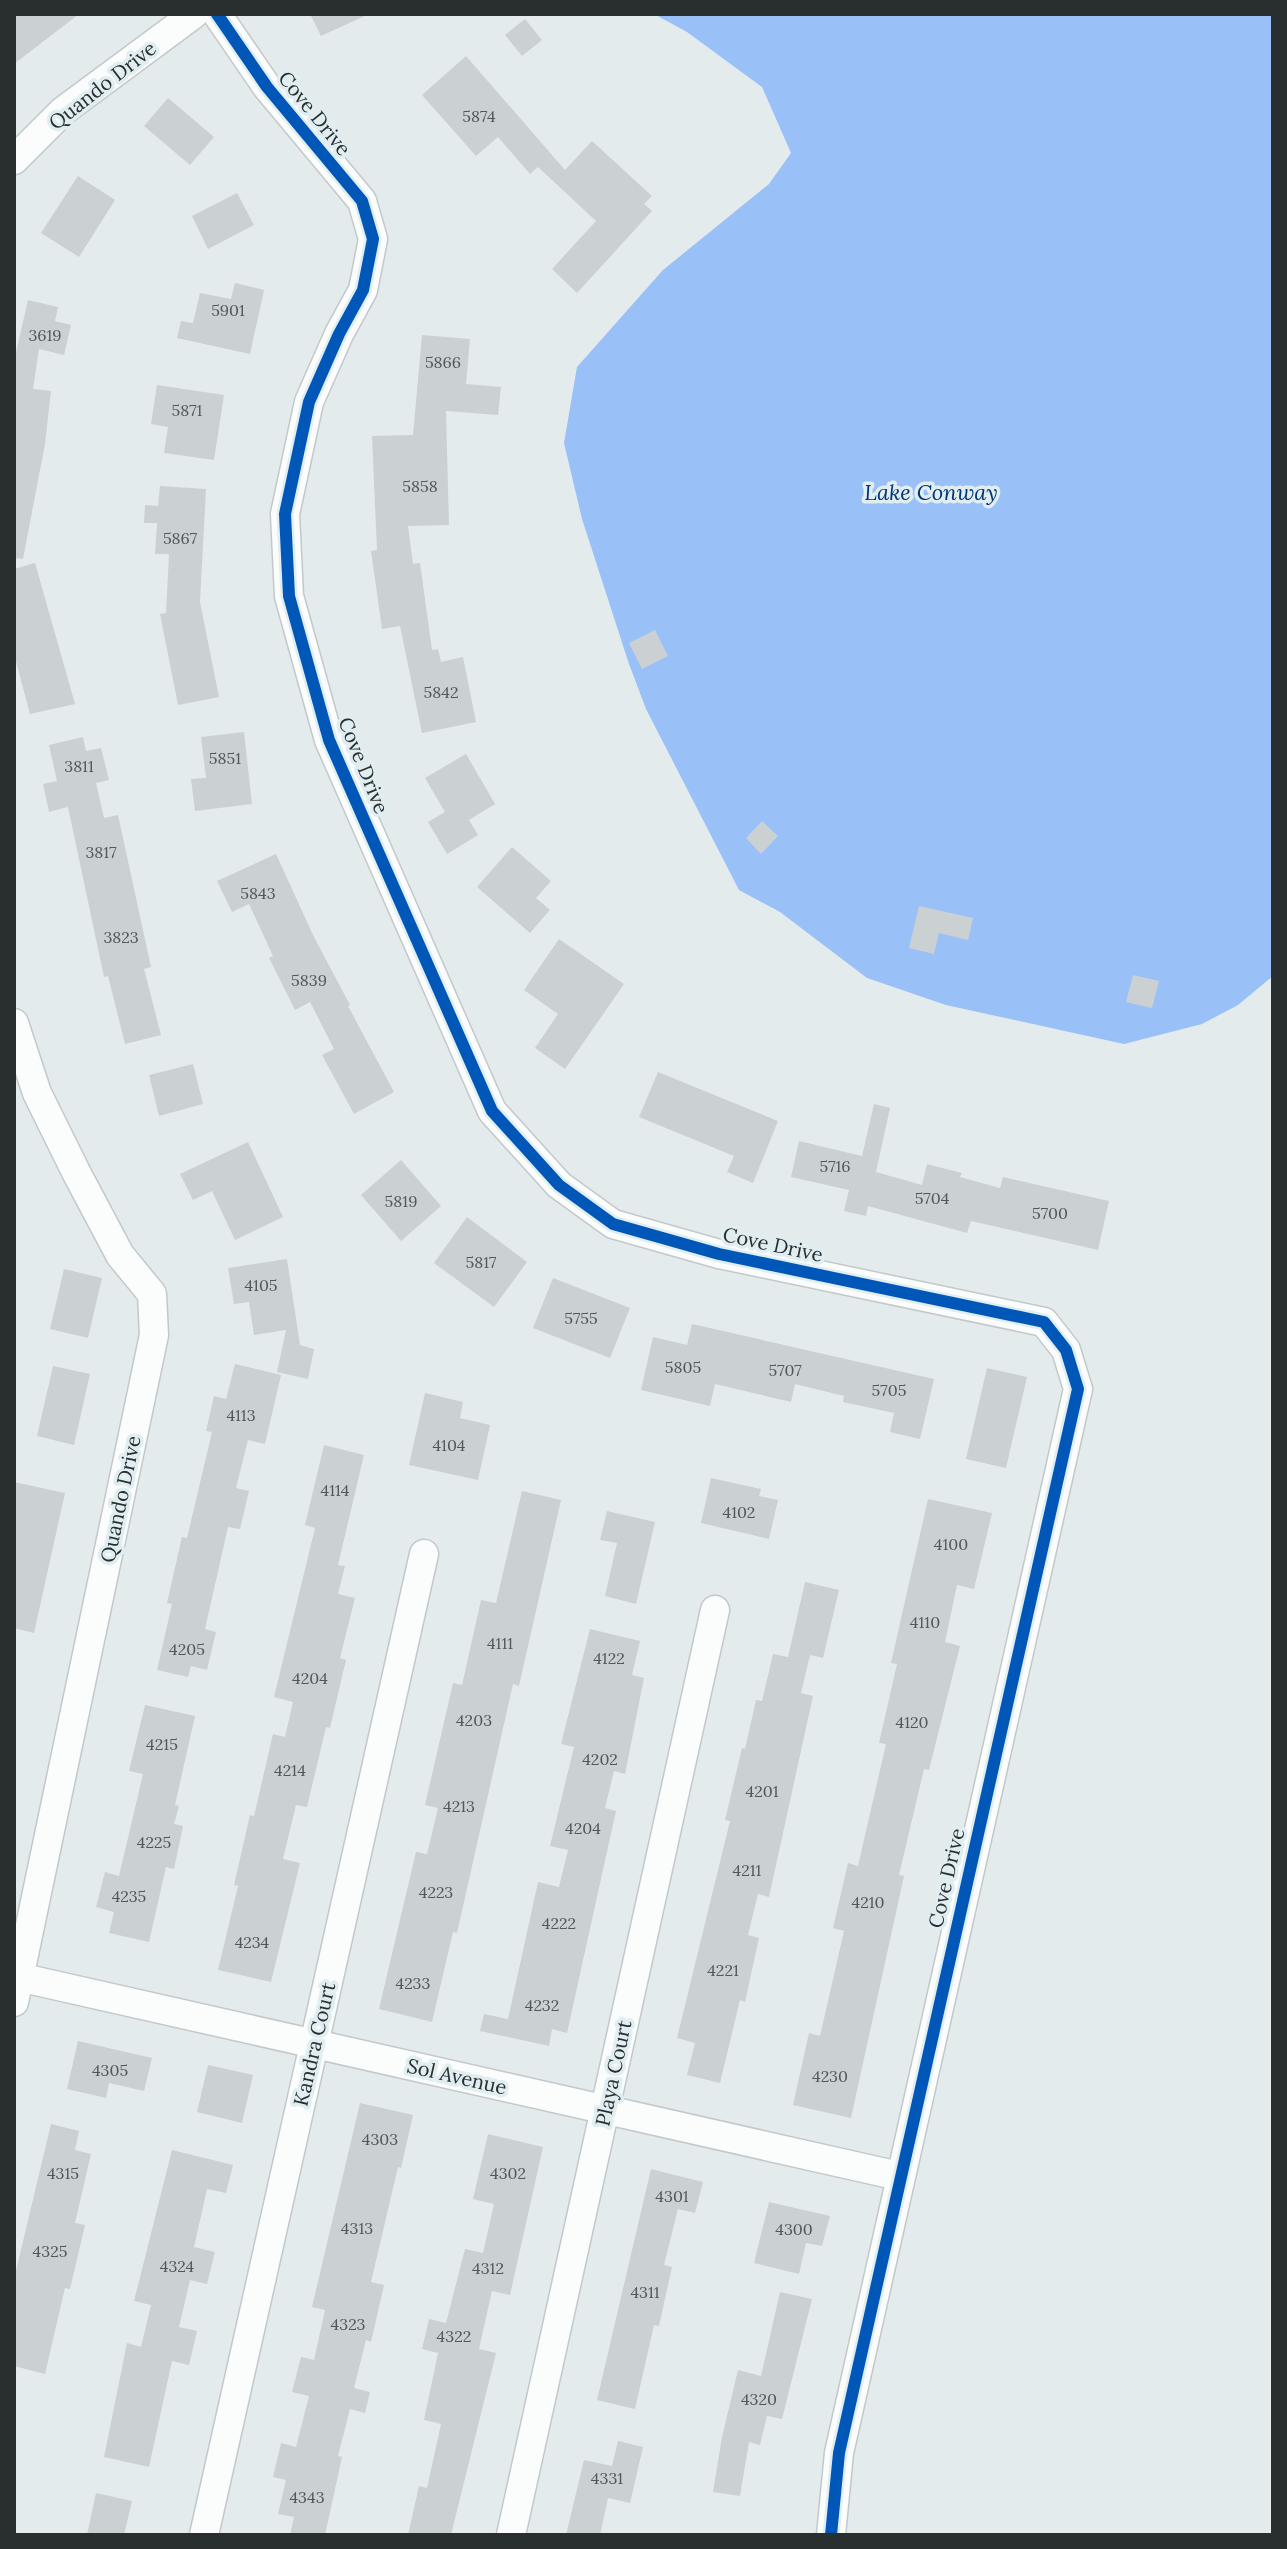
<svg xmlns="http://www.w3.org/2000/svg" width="1287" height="2549" viewBox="0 0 1287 2549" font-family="Lora,serif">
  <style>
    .water { fill: #99c0f7 }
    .building { fill: #cbd1d2 }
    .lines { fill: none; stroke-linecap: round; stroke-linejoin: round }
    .minor-casing { stroke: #c3c8ca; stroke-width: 31 }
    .minor { stroke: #fbfcfc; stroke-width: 28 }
    .cycleway-casing { stroke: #e0edf1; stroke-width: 17 }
    .cycleway { stroke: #0057b8; stroke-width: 12 }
    .labels { text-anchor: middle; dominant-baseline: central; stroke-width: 7; stroke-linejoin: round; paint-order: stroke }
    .number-label { font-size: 16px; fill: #525758 }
    .street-label { font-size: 20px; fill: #292e2f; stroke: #e0edf1 }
    .water-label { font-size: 22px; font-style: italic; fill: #013577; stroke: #e0edf1 }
  </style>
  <rect width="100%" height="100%" fill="#e4ebed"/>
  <path class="water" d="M654 14H1273V976L1238 1005 1202 1024 1124 1044 946 1005 867 978 780 912 739 890 646 709 629 664 582 519 564 443 577 367 663 270 769 184 791 153 762 87 687 32Z"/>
  <g class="building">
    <path d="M14 14H79L14 64Z"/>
    <path d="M310 14H369L321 36Z"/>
    <path d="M525 19 542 40 522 56 505 35Z"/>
    <path d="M466 56 565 170 592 141 652 196 644 204 652 211 577 293 552 269 596 221 538 167 530 174 498 137 476 156 422 95Z"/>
    <path d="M168 98 214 137 190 165 144 126Z"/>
    <path d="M78 176 115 200 79 257 41 233Z"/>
    <path d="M237 193 254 225 208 249 192 216Z"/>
    <path d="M235 283 264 290 250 354 177 338 181 321 193 323 200 293 231 299Z"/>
    <path d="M28 300 58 307 55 321 71 325 64 355 39 349 33 389 51 391 45 444 23 559 14 558V361Z"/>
    <path d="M422 335 470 339 466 384 501 387 498 415 446 411 449 525 408 526 413 564 420 563 432 650 438 649 441 662 463 657 476 722 422 733 400 626 382 629 371 551 377 550 372 436 413 435Z"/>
    <path d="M157 385 224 395 214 460 164 453 168 427 151 424Z"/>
    <path d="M160 486 206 489 200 602 219 697 178 705 160 614 166 613 169 554H155L157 523H144L145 505 158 506Z"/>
    <path d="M35 563 75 704 30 714 14 654V569Z"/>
    <path d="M655 630 668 656 642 669 629 643Z"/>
    <path d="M244 732 252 804 195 811 191 779 206 778 201 737Z"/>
    <path d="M83 737 86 751 101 748 109 780 96 783 104 818 118 815 151 967 144 969 161 1035 125 1044 108 976 104 977 68 807 49 812 43 784 57 781 49 745Z"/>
    <path d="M466 754 495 804 469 820 478 835 447 854 428 822 445 812 425 778Z"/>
    <path d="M762 821 778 836 761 854 746 838Z"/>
    <path d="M512 847 551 881 536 898 550 910 530 933 477 887Z"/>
    <path d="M276 854 313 935 350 1005 348 1006 394 1092 354 1114 322 1055 334 1049 310 1002 295 1010 269 958 273 956 249 904 232 912 217 881Z"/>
    <path d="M919 906 973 918 968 940 939 933 934 954 909 948Z"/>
    <path d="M559 939 624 984 565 1069 535 1048 558 1014 524 990Z"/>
    <path d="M1133 975 1159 981 1152 1008 1126 1002Z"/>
    <path d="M193 1064 203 1104 159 1116 149 1075Z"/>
    <path d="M658 1072 778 1121 753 1183 727 1172 734 1156 639 1117Z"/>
    <path d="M874 1104 890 1108 876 1172 922 1185 927 1164 962 1173 960 1177 1000 1188 1003 1177 1109 1201 1098 1250 971 1221 967 1233 868 1206 866 1216 844 1211 849 1190 791 1177 799 1141 862 1156Z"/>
    <path d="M248 1142 283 1217 235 1240 212 1191 193 1200 180 1174Z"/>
    <path d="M401 1160 441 1206 401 1241 361 1195Z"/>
    <path d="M467 1217 527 1262 494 1307 434 1263Z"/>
    <path d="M287 1259 300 1345 314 1349 308 1379 277 1372 286 1330 254 1335 249 1302 234 1304 228 1268Z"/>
    <path d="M64 1269 102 1278 88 1338 50 1329Z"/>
    <path d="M553 1278 630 1308 610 1358 533 1328Z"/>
    <path d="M692 1324 934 1379 920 1439 890 1432 894 1413 843 1402 844 1396 795 1384 791 1402 715 1384 710 1406 641 1390 653 1337 687 1345Z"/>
    <path d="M235 1364 281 1375 265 1444 248 1440 236 1488 249 1491 240 1529 228 1527 205 1629 216 1632 207 1670 191 1666 188 1677 157 1670 172 1604 167 1603 182 1537 187 1538 212 1432 206 1431 214 1396 226 1399Z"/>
    <path d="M53 1366 90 1374 74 1445 37 1436Z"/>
    <path d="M987 1368 1027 1377 1006 1468 966 1459Z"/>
    <path d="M425 1393 463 1402 460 1418 490 1425 478 1480 409 1465Z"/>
    <path d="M324 1445 364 1455 338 1565 345 1566 338 1594 355 1598 340 1658 346 1660 330 1728 326 1727 307 1807 296 1805 283 1859 300 1863 271 1982 218 1970 238 1886 234 1885 250 1815 254 1816 273 1734 285 1737 293 1702 274 1697 315 1528 305 1525Z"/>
    <path d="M711 1478 761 1489 759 1496 778 1500 769 1539 701 1523Z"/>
    <path d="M14 1482 65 1493 34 1633 14 1628Z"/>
    <path d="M522 1491 561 1500 519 1686 513 1684 457 1933 453 1932 432 2022 379 2009 416 1852 427 1854 438 1808 425 1805 453 1683 462 1685 481 1600 496 1603Z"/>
    <path d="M928 1499 992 1513 974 1589 957 1585 945 1642 960 1646 929 1770 924 1769 899 1875 904 1876 851 2118 793 2105 809 2033 820 2036 844 1931 833 1928 848 1863 858 1866 886 1744 879 1743 897 1664 891 1663Z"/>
    <path d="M607 1511 655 1522 636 1604 605 1596 617 1543 600 1540Z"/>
    <path d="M805 1582 839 1590 823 1658 810 1655 801 1693 813 1696 769 1897 758 1894 748 1935 759 1938 745 2002 740 2000 720 2083 687 2075 695 2043 677 2038 730 1821 725 1820 742 1748 745 1749 756 1700 762 1701 773 1654 788 1657Z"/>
    <path d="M590 1629 640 1641 632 1675 644 1678 625 1774 614 1771 605 1808 616 1811 567 2033 552 2029 549 2046 480 2031 484 2014 508 2019 538 1882 559 1887 568 1850 550 1846 574 1747 561 1744Z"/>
    <path d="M145 1705 195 1716 175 1805 179 1806 174 1824 183 1826 174 1869 166 1867 149 1942 109 1933 114 1912 96 1907 105 1872 119 1876 143 1774 129 1771Z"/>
    <path d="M78 2041 152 2058 144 2091 109 2083 106 2098 67 2089Z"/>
    <path d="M208 2065 253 2075 242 2123 197 2112Z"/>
    <path d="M360 2103 413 2115 401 2168 398 2167 371 2282 384 2285 371 2342 366 2340 354 2388 370 2392 365 2413 350 2409 338 2456 342 2457 325 2535H290L294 2517 278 2514 286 2480 273 2477 281 2443 296 2447 309 2396 292 2392 301 2357 314 2360 325 2310 312 2307Z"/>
    <path d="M51 2124 79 2131 75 2150 91 2154 75 2223 85 2225 70 2289 65 2288 45 2374 14 2366V2279Z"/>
    <path d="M488 2134 543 2147 510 2295 492 2291 479 2349 496 2353 451 2535H408L419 2486 427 2488 441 2424 424 2420 438 2353 422 2349 429 2319 446 2323 465 2249 483 2253 494 2204 473 2199Z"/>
    <path d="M172 2150 233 2165 226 2193 207 2189 194 2247 215 2252 207 2284 190 2280 179 2327 197 2331 189 2365 172 2361 149 2467 104 2457 127 2343 141 2347 151 2305 134 2301Z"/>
    <path d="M651 2169 703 2182 695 2213 678 2209 664 2265 672 2267 659 2326 654 2325 635 2409 597 2400Z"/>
    <path d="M769 2202 830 2216 822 2246 806 2243 799 2274 754 2263Z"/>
    <path d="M780 2292 812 2299 782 2419 767 2416 760 2445 749 2442 740 2496 713 2492 722 2437 738 2370 761 2376Z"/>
    <path d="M618 2441 643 2447 630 2503 608 2498 600 2535H566L584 2460 612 2466Z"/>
    <path d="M96 2493 132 2501 124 2535H87Z"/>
  </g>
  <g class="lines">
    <g class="minor-casing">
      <g id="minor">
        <path d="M217 14 267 87 362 201 373 239 363 290 339 334 309 402 285 514 289 596 329 740 492 1111 559 1185 613 1224 719 1254 1044 1322 1066 1350 1078 1389 839 2453 831 2535"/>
        <path d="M14 160 63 111 194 14"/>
        <path d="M14 1023 37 1093 76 1172 120 1255 152 1294 154 1335 14 2002"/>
        <path d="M14 1976 899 2176"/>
        <path d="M204 2535 424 1554"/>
        <path d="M511 2535 715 1610"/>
      </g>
    </g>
    <use href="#minor" class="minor"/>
    <g class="cycleway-casing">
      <path id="cycleway" d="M217 14 267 87 362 201 373 239 363 290 339 334 309 402 285 514 289 596 329 740 492 1111 559 1185 613 1224 719 1254 1044 1322 1066 1350 1078 1389 839 2453 831 2535"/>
    </g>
    <use href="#cycleway" class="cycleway"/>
  </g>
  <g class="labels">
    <g class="number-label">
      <text x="479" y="116">5874</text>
      <text x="228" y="310">5901</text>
      <text x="45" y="335">3619</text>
      <text x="443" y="362">5866</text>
      <text x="187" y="410">5871</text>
      <text x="420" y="486">5858</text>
      <text x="180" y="538">5867</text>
      <text x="441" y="692">5842</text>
      <text x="225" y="758">5851</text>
      <text x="79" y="766">3811</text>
      <text x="101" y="852">3817</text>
      <text x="258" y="893">5843</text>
      <text x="121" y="937">3823</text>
      <text x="309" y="980">5839</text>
      <text x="835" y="1166">5716</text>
      <text x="932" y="1198">5704</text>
      <text x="401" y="1201">5819</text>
      <text x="1050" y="1213">5700</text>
      <text x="481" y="1262">5817</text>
      <text x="261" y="1285">4105</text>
      <text x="581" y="1318">5755</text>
      <text x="683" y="1367">5805</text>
      <text x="785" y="1370">5707</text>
      <text x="889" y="1390">5705</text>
      <text x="241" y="1415">4113</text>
      <text x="449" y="1445">4104</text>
      <text x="335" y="1490">4114</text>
      <text x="739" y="1512">4102</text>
      <text x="951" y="1544">4100</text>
      <text x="925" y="1622">4110</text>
      <text x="500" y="1643">4111</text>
      <text x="187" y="1649">4205</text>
      <text x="609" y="1658">4122</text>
      <text x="310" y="1678">4204</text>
      <text x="474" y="1720">4203</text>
      <text x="912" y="1722">4120</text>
      <text x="162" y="1744">4215</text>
      <text x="600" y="1759">4202</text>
      <text x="290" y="1770">4214</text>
      <text x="762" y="1791">4201</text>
      <text x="459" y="1806">4213</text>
      <text x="583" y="1828">4204</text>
      <text x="154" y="1842">4225</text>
      <text x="747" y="1870">4211</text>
      <text x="436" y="1892">4223</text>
      <text x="129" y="1896">4235</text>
      <text x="868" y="1902">4210</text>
      <text x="559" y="1923">4222</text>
      <text x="252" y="1942">4234</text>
      <text x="723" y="1970">4221</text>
      <text x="413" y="1983">4233</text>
      <text x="542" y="2005">4232</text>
      <text x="110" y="2070">4305</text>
      <text x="830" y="2076">4230</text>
      <text x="380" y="2139">4303</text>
      <text x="63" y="2173">4315</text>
      <text x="508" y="2173">4302</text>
      <text x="672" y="2196">4301</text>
      <text x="357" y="2228">4313</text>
      <text x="794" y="2229">4300</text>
      <text x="50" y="2251">4325</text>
      <text x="177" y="2266">4324</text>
      <text x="488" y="2268">4312</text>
      <text x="645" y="2292">4311</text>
      <text x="348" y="2324">4323</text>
      <text x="454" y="2336">4322</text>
      <text x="759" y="2399">4320</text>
      <text x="607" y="2478">4331</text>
      <text x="307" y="2497">4343</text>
    </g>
    <g class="street-label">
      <text transform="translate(102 85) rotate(-38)">Quando Drive</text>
      <text transform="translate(315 113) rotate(51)">Cove Drive</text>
      <text transform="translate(364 765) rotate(68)">Cove Drive</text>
      <text transform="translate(773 1244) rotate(12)">Cove Drive</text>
      <text transform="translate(120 1499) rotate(-78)">Quando Drive</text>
      <text transform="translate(946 1878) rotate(-77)">Cove Drive</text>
      <text transform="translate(314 2044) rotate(-77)">Kandra Court</text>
      <text transform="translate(613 2073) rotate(-78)">Playa Court</text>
      <text transform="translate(457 2076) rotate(13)">Sol Avenue</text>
    </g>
    <g class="water-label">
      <text x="931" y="492">Lake Conway</text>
    </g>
  </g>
  <rect width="1287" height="2549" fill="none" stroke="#292e2f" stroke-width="32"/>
</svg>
